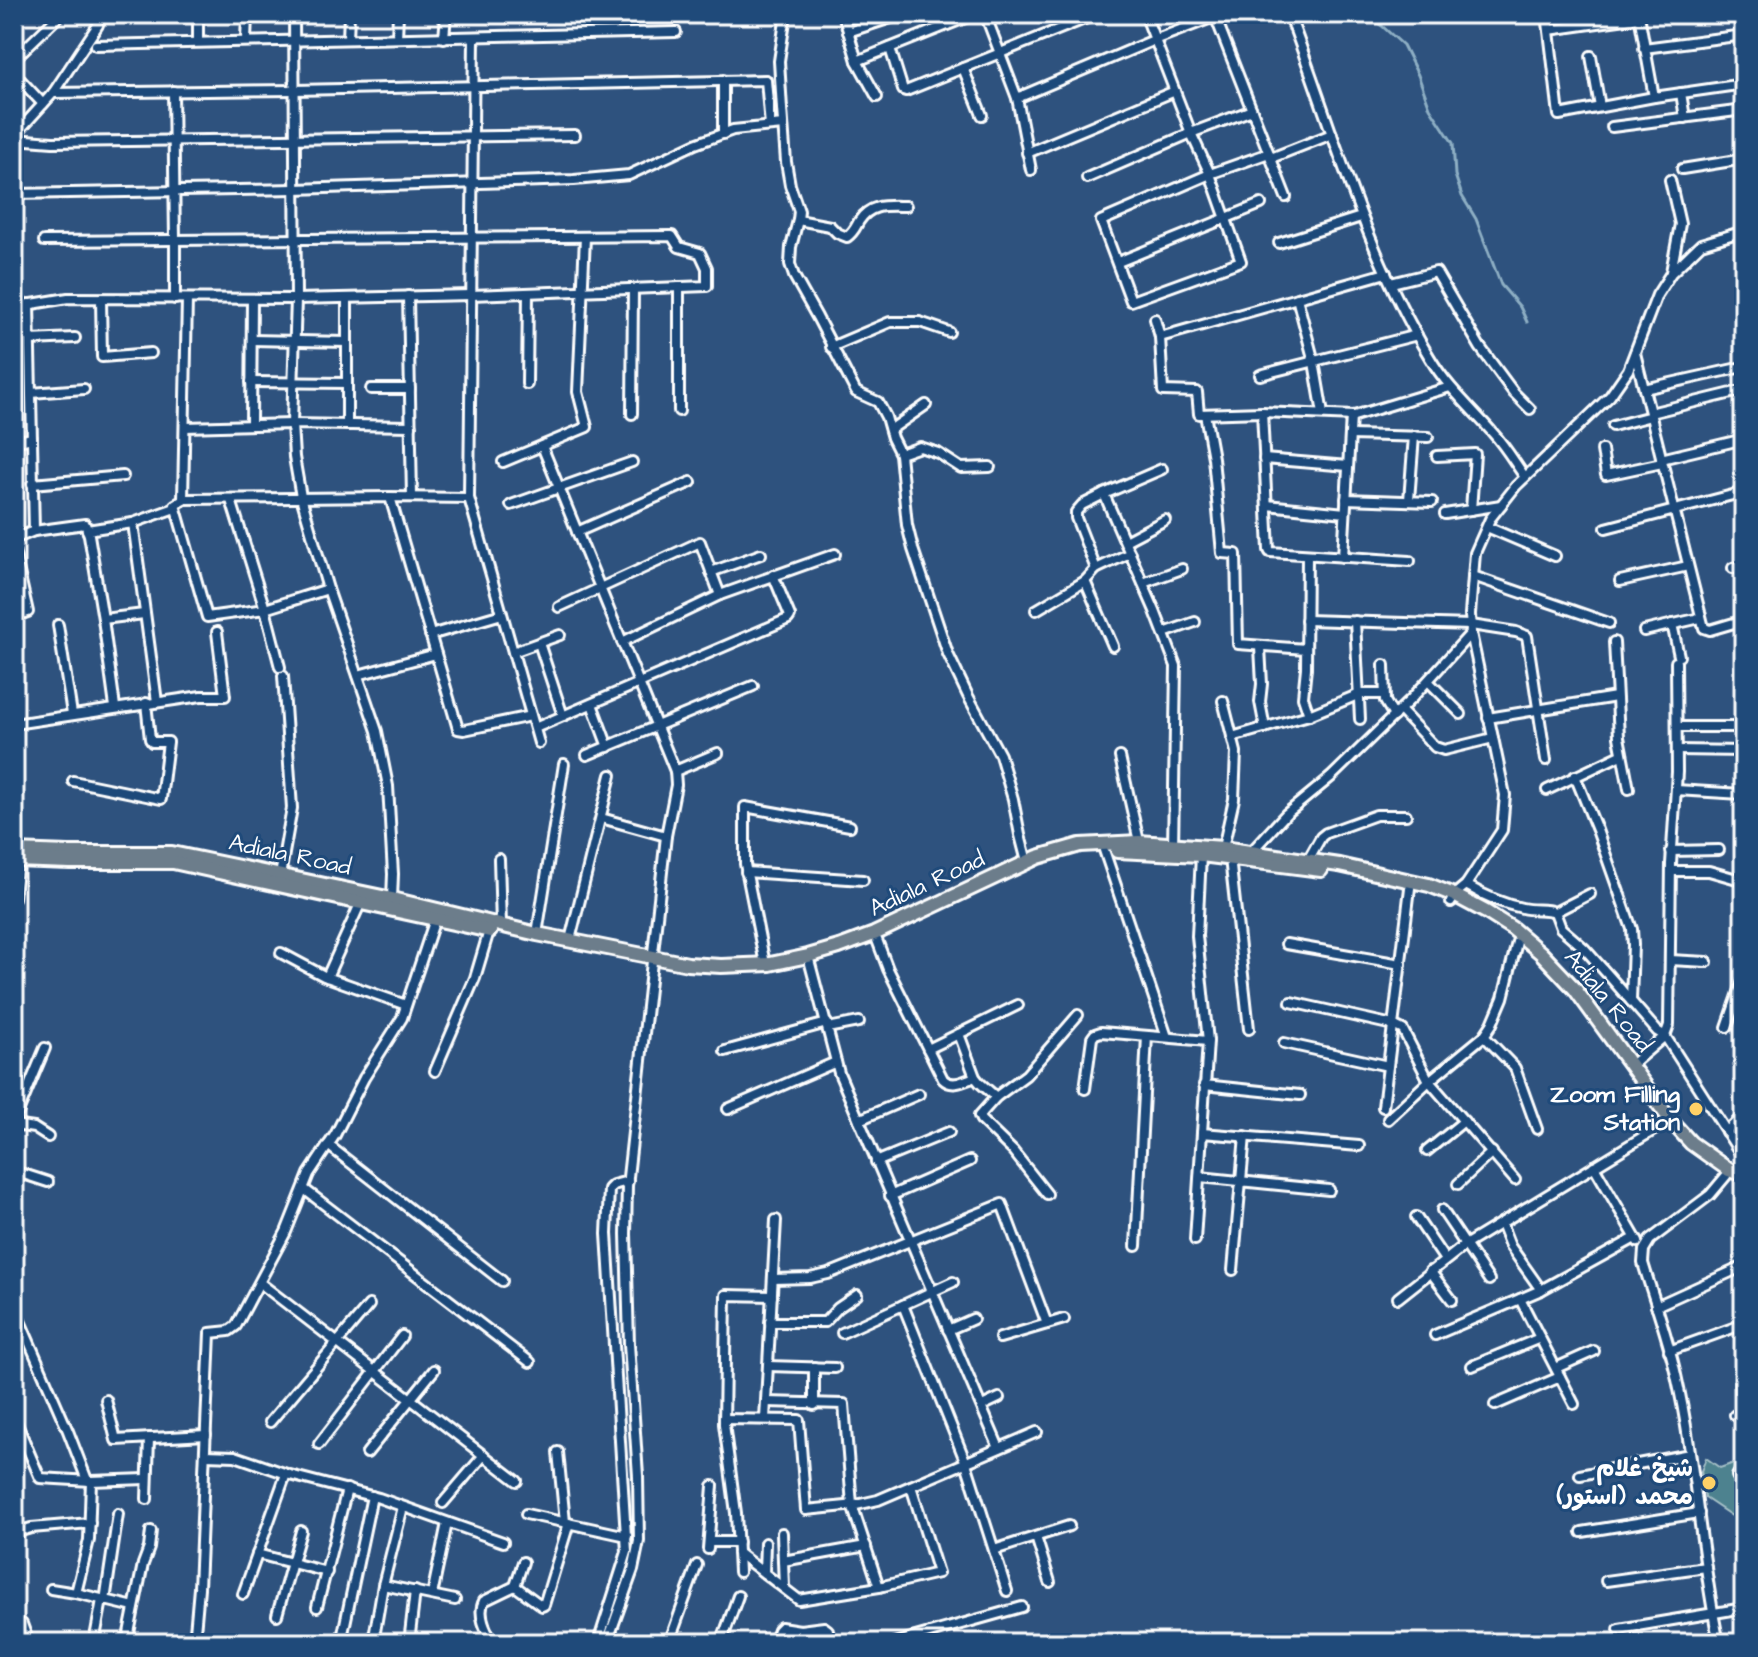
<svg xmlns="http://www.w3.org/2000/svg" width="1758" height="1657" viewBox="0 0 1758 1657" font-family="'Architects Daughter','Playpen Sans Arabic',sans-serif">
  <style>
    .green { fill: #4e828f; stroke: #a6c0c7; stroke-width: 2 }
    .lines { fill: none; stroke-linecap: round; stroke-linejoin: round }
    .stream { stroke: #8eafc4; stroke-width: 3 }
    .minor-casing { stroke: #fff; stroke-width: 14 }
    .primary-casing { stroke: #fff; stroke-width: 18 }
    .minor { stroke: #1f4a7a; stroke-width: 8 }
    .primary { stroke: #6c7d8b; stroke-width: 12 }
    .poi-dot { fill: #ffd166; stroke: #1f4a7a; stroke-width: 3 }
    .labels { text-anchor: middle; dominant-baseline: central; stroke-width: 6; stroke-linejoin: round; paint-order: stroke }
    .street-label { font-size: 24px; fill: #fff; stroke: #1f4a7a }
    .poi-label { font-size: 24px; font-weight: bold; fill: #fff; stroke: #1f4a7a; text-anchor: end }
  </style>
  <rect width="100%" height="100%" fill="#2e527e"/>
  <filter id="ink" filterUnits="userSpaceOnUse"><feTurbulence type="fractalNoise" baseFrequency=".0125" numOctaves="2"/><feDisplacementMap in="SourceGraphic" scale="16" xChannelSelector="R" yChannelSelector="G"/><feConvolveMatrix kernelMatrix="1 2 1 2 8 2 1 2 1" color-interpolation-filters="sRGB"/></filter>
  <g filter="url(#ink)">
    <path class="green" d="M1706 1458 1720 1468 1734 1463C1745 1473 1742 1485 1744 1497L1732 1516 1705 1498 1701 1471Z"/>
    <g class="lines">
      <path class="stream" d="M1364 14 1382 26 1403 45 1418 75 1430 108 1453 143 1455 175 1462 196 1476 219 1501 285 1520 307 1527 322"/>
      <g class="minor-casing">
        <g id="minor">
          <path d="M198 14V42"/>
          <path d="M294 14 296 299 292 424 294 457 301 497 328 589 377 731 388 786 393 874 392 899"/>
          <path d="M786 14 779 61 782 109 786 162 790 185 799 211 798 220 791 247 790 264 794 276 817 317 856 392 878 402 886 417 892 438 900 454 907 525 913 549 948 654 968 696 1000 755 1013 799 1020 835 1027 862"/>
          <path d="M843 14 857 61 877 97"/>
          <path d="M985 14 1017 98 1031 170"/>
          <path d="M1145 14 1191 133 1210 174 1241 261 1131 301 1101 221 1210 174 1269 153"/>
          <path d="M1289 14C1333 130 1365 251 1430 358 1447 387 1471 408 1493 433 1505 446 1515 463 1525 477"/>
          <path d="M1547 14 1559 115 1654 97 1744 84"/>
          <path d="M1639 15 1654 97"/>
          <path d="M1215 16 1286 197"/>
          <path d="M1549 30 1640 17"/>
          <path d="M848 32 903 14"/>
          <path d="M474 37 469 498 539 743"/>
          <path d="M397 38 398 14"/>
          <path d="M444 38 446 14"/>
          <path d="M348 39 349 14"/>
          <path d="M246 41 247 14"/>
          <path d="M96 45 676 32"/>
          <path d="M890 48 903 90 906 91 1097 14"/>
          <path d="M1644 48 1744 35"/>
          <path d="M1591 56 1600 107"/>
          <path d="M14 59 61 14"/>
          <path d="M857 61 975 14"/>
          <path d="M963 68 982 115"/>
          <path d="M14 73 43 104"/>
          <path d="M173 91 175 240V299"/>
          <path d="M53 93 295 90 766 80 770 126"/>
          <path d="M1681 93 1685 118"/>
          <path d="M1017 98 1154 40 1222 14"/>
          <path d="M1612 127 1744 110"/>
          <path d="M723 134V80"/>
          <path d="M14 136 53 93 98 25"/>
          <path d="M14 139 53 142 575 135"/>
          <path d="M1027 153 1175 91"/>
          <path d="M1271 158 1332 134"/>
          <path d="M1682 169 1744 159"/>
          <path d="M1087 178 1191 133 1252 110"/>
          <path d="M1670 180 1680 224 1671 272"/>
          <path d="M14 194 295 189 574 180 629 175 695 144 733 130 783 125"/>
          <path d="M798 220 830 226 837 233 847 237C854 232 855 228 859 221 871 203 887 206 906 206"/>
          <path d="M1740 232 1744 247"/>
          <path d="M1279 243 1361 217"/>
          <path d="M1118 262 1261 204"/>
          <path d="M1391 283 1436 272 1480 347 1514 393 1530 409"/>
          <path d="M679 287V411"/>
          <path d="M408 296 412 497"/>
          <path d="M1297 298 1314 362 1323 414"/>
          <path d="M101 299 102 357 151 353"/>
          <path d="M14 307 68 298 296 299 471 295 707 286V268L700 253 679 247 672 236 44 241"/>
          <path d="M1155 319 1160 337 1163 391 1197 392 1199 414 1262 412 1354 416 1450 387"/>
          <path d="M1160 337 1386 273"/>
          <path d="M30 340 75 338"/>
          <path d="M252 340 347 342"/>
          <path d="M831 347 890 322H920L949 332"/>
          <path d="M1635 353 1704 628 1710 630 1744 620"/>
          <path d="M1260 375 1417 335"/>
          <path d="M251 382 347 383"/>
          <path d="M527 384 528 293"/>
          <path d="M371 389H410"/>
          <path d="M1644 389 1738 368"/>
          <path d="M31 393 84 389"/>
          <path d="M1262 412 1269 550 1270 552 1410 561"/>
          <path d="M1650 413 1736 392"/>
          <path d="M632 414 633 289"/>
          <path d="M1205 414 1213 458 1222 553 1236 554 1238 644 1306 649"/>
          <path d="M251 425 252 299"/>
          <path d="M347 425V298"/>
          <path d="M1613 426 1651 416"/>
          <path d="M185 427 292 424 411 426"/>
          <path d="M890 430 926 405"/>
          <path d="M1350 435 1428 437"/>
          <path d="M14 442 32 438"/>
          <path d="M542 446 675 771 676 785 666 836 627 1186 626 1234 629 1344 638 1476 639 1541 633 1570 607 1643"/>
          <path d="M1602 450 1606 475 1662 463"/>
          <path d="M900 454 920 447 938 453 961 468 990 467"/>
          <path d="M1437 456 1475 454 1471 510"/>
          <path d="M1264 459 1348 466"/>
          <path d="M1661 459 1744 439"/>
          <path d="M503 462 587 427 578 392 585 237"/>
          <path d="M1162 469 1104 494 1155 611 1176 666 1173 848"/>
          <path d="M32 484 123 476"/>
          <path d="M390 497 458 729 464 730 531 716"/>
          <path d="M1346 499 1432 502"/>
          <path d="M183 500 187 299"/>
          <path d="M231 500 265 609 280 667"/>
          <path d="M1409 500 1414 436"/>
          <path d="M511 505 632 462"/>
          <path d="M1267 505 1345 513"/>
          <path d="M1445 514 1501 505"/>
          <path d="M133 523 157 702"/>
          <path d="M1487 527 1555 556"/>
          <path d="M1606 528 1744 492"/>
          <path d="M87 530 133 523 175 508"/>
          <path d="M34 531 85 524 89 535 103 619 115 707"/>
          <path d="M577 532 691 482"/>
          <path d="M14 539 34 531 29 304"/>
          <path d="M1125 541 1165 520"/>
          <path d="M14 550 28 612 14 617"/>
          <path d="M1307 555 1306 668 1303 697 1309 715"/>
          <path d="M1343 557 1351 416"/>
          <path d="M1733 568 1744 566"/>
          <path d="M1096 569 1076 518V512L1082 505 1104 494"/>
          <path d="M711 572 761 554"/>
          <path d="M1473 576 1609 623"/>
          <path d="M1085 581 1113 646"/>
          <path d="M1620 581 1688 566"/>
          <path d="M1143 583 1182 569"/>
          <path d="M328 589 265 609 207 617 175 505 185 499 390 497 469 498"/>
          <path d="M1744 603V606"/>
          <path d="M559 607 700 542 720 595"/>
          <path d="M1036 610 1085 581 1096 569 1130 553"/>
          <path d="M103 619 144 614"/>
          <path d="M1306 620 1471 625 1516 632 1527 636 1546 760"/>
          <path d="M1355 621 1360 719"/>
          <path d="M1672 624 1679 656"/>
          <path d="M58 625 72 714"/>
          <path d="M1644 631 1700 618"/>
          <path d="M1164 633 1195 622"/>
          <path d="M430 635 502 614"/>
          <path d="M622 642 720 595 835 554"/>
          <path d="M1614 642 1619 737 1629 789"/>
          <path d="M539 643 563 716"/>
          <path d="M1260 647 1262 684 1260 702 1265 728"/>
          <path d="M513 652 560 635"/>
          <path d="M1384 665 1385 701 1394 716"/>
          <path d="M358 675 436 654"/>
          <path d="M1428 681 1461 714"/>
          <path d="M592 704 608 747"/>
          <path d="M1400 710 1435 747 1444 750 1493 738"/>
          <path d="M1488 718 1616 697"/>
          <path d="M14 724 201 696H225L217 632"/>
          <path d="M1677 727H1736"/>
          <path d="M535 728 788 619 790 616 773 575"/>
          <path d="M1232 737 1309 715 1360 694H1384"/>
          <path d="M1677 750 1744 751"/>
          <path d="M587 755 753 686"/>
          <path d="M1120 757 1140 846"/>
          <path d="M675 771 718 753"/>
          <path d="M1575 776 1597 830 1632 929 1633 945 1631 1001"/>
          <path d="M73 781 161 799 168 742H152L150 739 146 703"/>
          <path d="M1547 790 1621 755"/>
          <path d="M1676 790 1742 794 1744 773"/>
          <path d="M601 818 666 836"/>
          <path d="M1223 848 1234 799 1236 752 1223 701"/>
          <path d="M1104 850 1167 1037"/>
          <path d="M1671 851 1719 850"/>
          <path d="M1251 852 1286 814 1331 777 1412 698 1471 633"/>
          <path d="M1230 858 1249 1029"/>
          <path d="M499 859 501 925"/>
          <path d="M1308 860 1321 837 1326 833 1376 815H1406"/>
          <path d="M1671 871H1709L1737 879"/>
          <path d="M746 872 863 880"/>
          <path d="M280 876 292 808 283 676"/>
          <path d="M1466 885C1483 895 1503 904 1522 908 1534 911 1544 908 1555 912L1590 894"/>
          <path d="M14 898 18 860"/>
          <path d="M1451 902 1454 895 1466 885 1502 830 1505 795 1471 633 1470 614 1475 553 1490 519 1516 486 1610 396 1628 370 1657 295 1671 273 1701 244 1744 231"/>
          <path d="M1555 912 1561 928 1584 948 1610 977 1657 1031 1665 1036 1744 1159"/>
          <path d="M537 934 564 764"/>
          <path d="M570 940 611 775"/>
          <path d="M877 940 888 969 943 1079C952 1088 964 1081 975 1077"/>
          <path d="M1286 944 1401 964"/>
          <path d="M281 953 324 976 406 1005"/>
          <path d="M808 956 839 1073 999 1448"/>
          <path d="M1670 960 1707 962"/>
          <path d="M765 964 745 864V807L850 826"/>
          <path d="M327 977 361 902"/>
          <path d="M1291 1002 1393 1025 1403 1030 1429 1081 1515 1180"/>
          <path d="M1727 1027 1744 978"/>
          <path d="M828 1028 859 1022"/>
          <path d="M959 1034 975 1077 980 1083 996 1097"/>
          <path d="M1484 1036 1515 1068 1537 1129"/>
          <path d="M1284 1043 1388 1066"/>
          <path d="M928 1049 1018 1005"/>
          <path d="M725 1051 827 1023"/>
          <path d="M1631 1065 1665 1036 1669 1025 1671 864 1677 772 1676 662"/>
          <path d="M435 1071 475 978 489 931"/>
          <path d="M1204 1085 1300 1095"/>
          <path d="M1085 1089 1092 1038 1095 1034 1101 1032 1208 1041"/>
          <path d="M1383 1107 1410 888"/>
          <path d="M728 1109 836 1062"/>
          <path d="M1388 1119 1429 1081 1484 1036 1492 1024 1503 998 1517 942"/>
          <path d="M859 1120 919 1094"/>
          <path d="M14 1122 45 1048"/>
          <path d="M14 1125 34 1128 48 1137"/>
          <path d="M1726 1132 1744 1115"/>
          <path d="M1202 1133 1359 1146"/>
          <path d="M328 1145 502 1281"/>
          <path d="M1427 1151 1464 1121"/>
          <path d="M876 1162 949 1132"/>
          <path d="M1594 1166 1638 1242"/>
          <path d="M14 1171 48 1182"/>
          <path d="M1200 1177 1329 1190"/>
          <path d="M1458 1184 1492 1152"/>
          <path d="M304 1189 530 1362"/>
          <path d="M1047 1194 1013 1151 981 1120 979 1116 996 1097 1026 1075 1078 1015"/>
          <path d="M890 1196 970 1161"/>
          <path d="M14 1200 15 1199"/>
          <path d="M1442 1210 1489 1280"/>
          <path d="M1416 1217 1445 1260"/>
          <path d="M1501 1223 1510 1246 1541 1290"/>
          <path d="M1195 1240 1208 1041 1197 936 1201 855"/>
          <path d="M1136 1246 1147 1036"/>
          <path d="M1233 1270 1245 1136"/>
          <path d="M1430 1271 1452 1300"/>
          <path d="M773 1279 810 1278 828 1274 1002 1204 1047 1324"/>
          <path d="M260 1283 517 1481"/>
          <path d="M1398 1298 1465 1245 1664 1124"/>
          <path d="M1520 1299 1574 1404"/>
          <path d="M903 1305 966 1463 1007 1591"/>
          <path d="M1656 1306 1744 1266"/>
          <path d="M14 1307 68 1431 87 1480"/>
          <path d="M770 1322H825L838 1308 857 1295"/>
          <path d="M948 1330 973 1319"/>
          <path d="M842 1333 953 1282"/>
          <path d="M1435 1335 1541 1290 1635 1238"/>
          <path d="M1000 1338 1064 1319"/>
          <path d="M1669 1351 1744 1324"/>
          <path d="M768 1366 835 1368"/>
          <path d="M1472 1366 1540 1338"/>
          <path d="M1556 1368 1594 1351"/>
          <path d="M106 1400 116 1440 206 1435"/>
          <path d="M766 1402 844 1404 852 1505 879 1587"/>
          <path d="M814 1405V1367"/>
          <path d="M1495 1405 1560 1377"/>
          <path d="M982 1406 999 1398"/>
          <path d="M1735 1415 1744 1421"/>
          <path d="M14 1417 40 1478 91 1481 146 1479"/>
          <path d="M724 1419 799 1420 806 1510 856 1505 878 1500 1037 1432"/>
          <path d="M765 1419 776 1220"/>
          <path d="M270 1422 369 1305"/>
          <path d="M319 1444 402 1336"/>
          <path d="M558 1452 565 1522"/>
          <path d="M367 1453 434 1370"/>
          <path d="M206 1455 235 1456 290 1475 379 1498 503 1542"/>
          <path d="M1744 1465 1737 1476 1744 1481"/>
          <path d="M1580 1475 1690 1454"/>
          <path d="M147 1499 149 1438"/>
          <path d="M443 1503 484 1455"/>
          <path d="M526 1514 627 1536"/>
          <path d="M1582 1532 1699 1513"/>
          <path d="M14 1533 31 1528 90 1523"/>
          <path d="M782 1533 784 1588"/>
          <path d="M1036 1537 1050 1582"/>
          <path d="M709 1542H738"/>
          <path d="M708 1549 713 1486"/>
          <path d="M994 1550 1069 1526"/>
          <path d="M738 1553 799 1600 879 1587 938 1573 911 1486"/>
          <path d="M257 1554 327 1572"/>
          <path d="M783 1561 866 1546"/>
          <path d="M739 1572 736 1513 724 1424 726 1295 772 1296"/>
          <path d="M764 1573 765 1543"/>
          <path d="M1606 1581 1706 1567"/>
          <path d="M383 1585 455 1600"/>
          <path d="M515 1586 542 1606 544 1605 569 1523"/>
          <path d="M51 1589 76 1593 134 1607"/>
          <path d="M76 1593 89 1540 91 1481"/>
          <path d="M243 1594 286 1474"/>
          <path d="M432 1595 447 1523"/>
          <path d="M105 1601 118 1514"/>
          <path d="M317 1607 347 1489"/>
          <path d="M277 1615 301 1531"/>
          <path d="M22 1624 29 1643"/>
          <path d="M1619 1629 1744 1608"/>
          <path d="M94 1643 102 1600"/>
          <path d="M127 1643 143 1564 149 1548 151 1531"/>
          <path d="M194 1643 199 1588 210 1333 229 1331 236 1326 286 1232 309 1174 335 1135 364 1078 402 1018 435 919"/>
          <path d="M341 1643 372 1496"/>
          <path d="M373 1643 383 1585 403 1507"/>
          <path d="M409 1643 415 1591"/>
          <path d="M493 1643C486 1631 477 1614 484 1601L515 1586 523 1562"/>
          <path d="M598 1643 627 1552 607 1234 609 1189 613 1185 628 1181"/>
          <path d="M669 1643 697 1565"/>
          <path d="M721 1643 738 1596"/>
          <path d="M773 1643 778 1630 781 1627 800 1630 824 1627 828 1630 829 1642"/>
          <path d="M894 1643 1022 1607"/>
          <path d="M1719 1643C1700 1555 1696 1463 1676 1375 1668 1337 1654 1300 1643 1263L1644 1250 1650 1240 1710 1195 1726 1176"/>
        </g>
      </g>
      <g class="primary-casing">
        <g id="primary">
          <path d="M14 851 69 853H172L392 899 537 934 688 964 721 966 770 964 808 956 839 947 874 934 1038 857 1080 845 1139 842 1223 848 1339 865 1429 885 1454 895 1486 912 1513 929 1541 953 1575 989 1671 1121 1691 1143 1729 1170 1744 1175"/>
          <path d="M1117 851 1201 855 1321 870"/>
          <path d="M14 860 70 862H173L490 931"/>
        </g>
      </g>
      <use href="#minor" class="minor"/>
      <use href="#primary" class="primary"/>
    </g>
  </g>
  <g class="poi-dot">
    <circle cx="1696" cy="1109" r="8"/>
    <circle cx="1709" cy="1483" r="8"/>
  </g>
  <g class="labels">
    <g class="street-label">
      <text transform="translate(290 855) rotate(12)">Adiala Road</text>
      <text transform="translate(927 884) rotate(-25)">Adiala Road</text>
      <text transform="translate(1608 1001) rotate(51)">Adiala Road</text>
    </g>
    <g class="poi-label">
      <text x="1680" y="1095">Zoom Filling<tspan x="1680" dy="28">Station</tspan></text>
      <text x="1693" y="1469">شیخ غلام<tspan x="1693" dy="28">محمد (استور)</tspan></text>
    </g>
  </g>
  <rect width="1758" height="1657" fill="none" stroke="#1f4a7a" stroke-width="48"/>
  <rect x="24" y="24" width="1710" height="1609" fill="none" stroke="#fff" stroke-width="3" filter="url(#ink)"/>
</svg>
